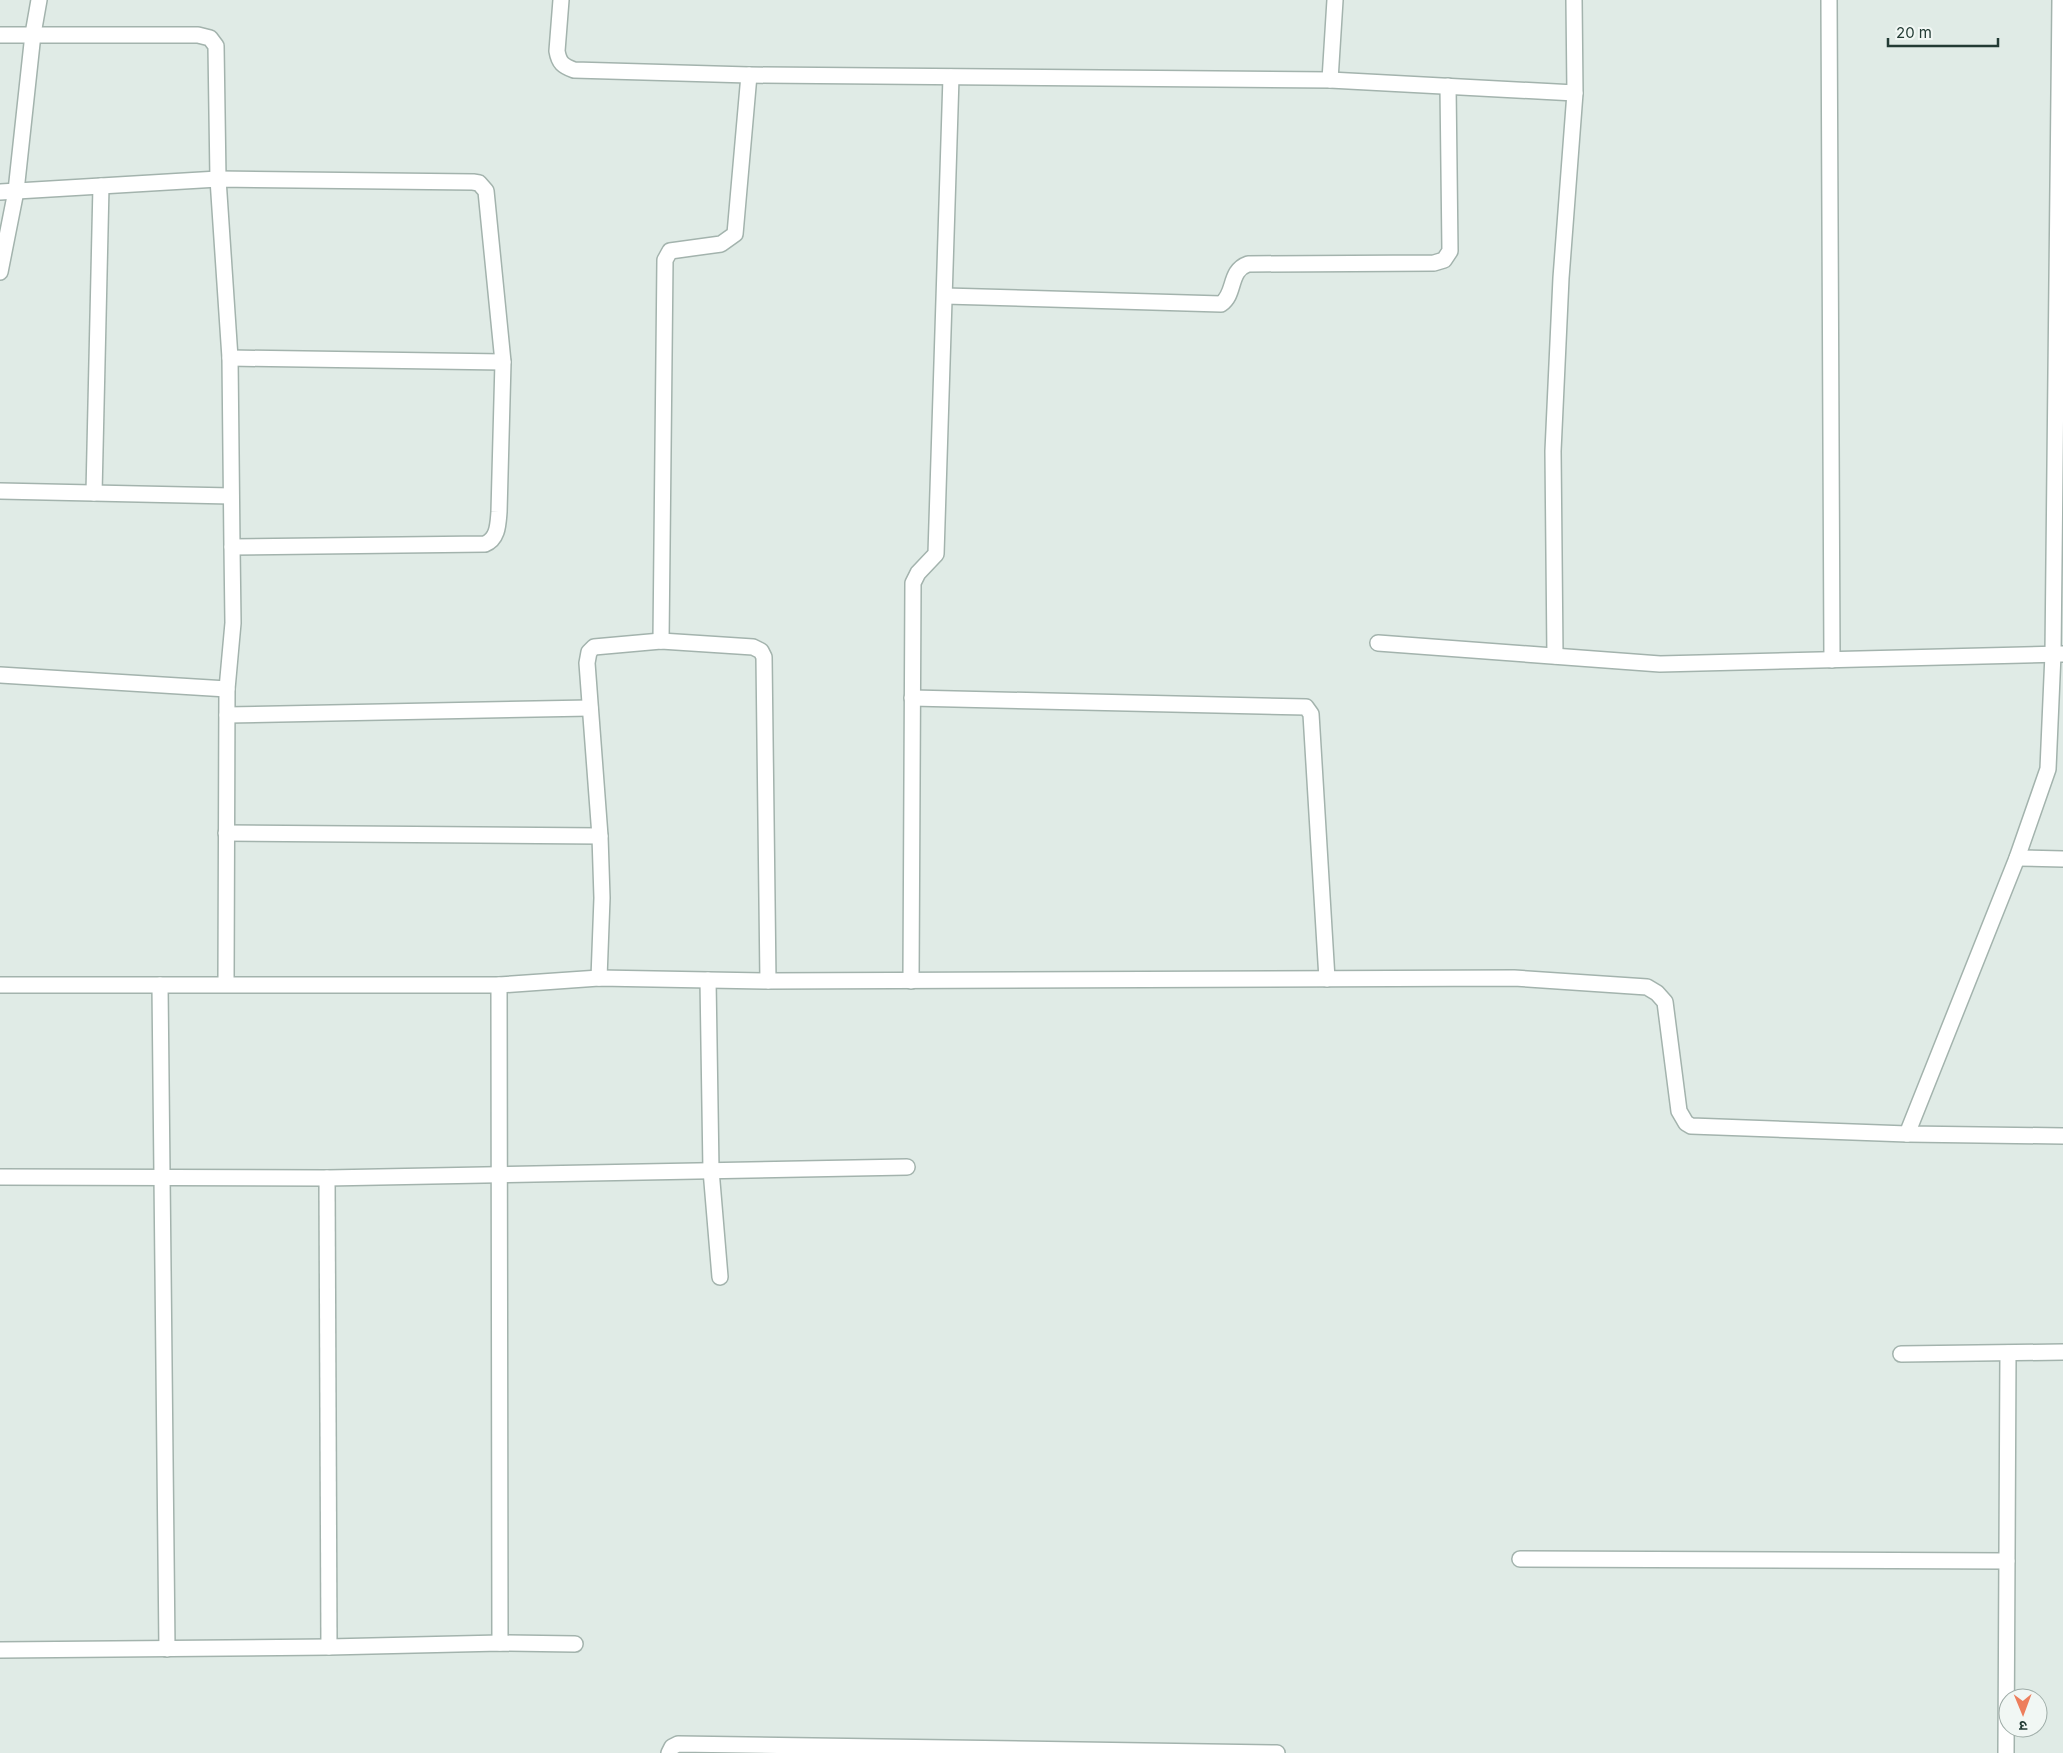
<svg xmlns="http://www.w3.org/2000/svg" width="2063" height="1753" viewBox="0 0 2063 1753" font-family="Inter,'Noto Sans Devanagari',sans-serif">
  <style>
    .lines { fill: none; stroke-linecap: round; stroke-linejoin: round }
    .minor-casing { stroke: #a3b3ad; stroke-width: 18 }
    .minor { stroke: #fff; stroke-width: 15 }
  </style>
  <rect width="100%" height="100%" fill="#e0ebe6"/>
  <g class="lines">
    <g class="minor-casing">
      <g id="minor">
        <path d="M561 0 557 51C559 63 563 66 574 70L749 75 1330 80 1575 93"/>
        <path d="M1829 0 1832 660"/>
        <path d="M0 35H198L210 38 216 46 218 179 230 358 232 547 233 623 227 689 226 984"/>
        <path d="M1330 80 1335 0"/>
        <path d="M0 192 218 179 473 182 479 183 486 191 503 362 499 512C498 524 498 539 485 544L232 547"/>
        <path d="M0 272 16 191 33 34 39 0"/>
        <path d="M945 296 1221 304C1236 294 1228 271 1248 264L1434 263 1444 260 1450 251 1448 86"/>
        <path d="M230 358 503 362"/>
        <path d="M0 491 231 496"/>
        <path d="M94 493 101 186"/>
        <path d="M661 641 665 260 670 251 721 244 735 234 749 75"/>
        <path d="M1378 643 1660 664 2062 654"/>
        <path d="M1555 656 1553 451 1561 278 1575 93 1574 0"/>
        <path d="M0 675 227 689"/>
        <path d="M912 698 1306 707 1311 714 1327 979"/>
        <path d="M227 715 590 708"/>
        <path d="M226 833 600 836"/>
        <path d="M2017 858 2063 859"/>
        <path d="M599 978 602 898 600 836 587 663 589 652 594 647 661 641 753 647 761 651 764 657 768 981"/>
        <path d="M708 980 711 1170 720 1277"/>
        <path d="M911 981 913 583 918 573 936 554 951 77"/>
        <path d="M0 985H499L599 978 768 981 1514 978 1647 987 1657 993 1665 1002 1679 1111 1686 1123 1691 1126 1907 1134 2063 1136"/>
        <path d="M160 985 167 1649"/>
        <path d="M499 985 500 1643"/>
        <path d="M1907 1134 2017 858 2048 769 2053 654 2060 0"/>
        <path d="M0 1177 327 1178 907 1167"/>
        <path d="M327 1178 329 1647"/>
        <path d="M1901 1354 2063 1352"/>
        <path d="M1520 1559 2007 1561"/>
        <path d="M0 1650 329 1647 500 1643 575 1644"/>
        <path d="M669 1753 672 1747 678 1744 1277 1753"/>
        <path d="M2006 1753 2008 1353"/>
      </g>
    </g>
    <use href="#minor" class="minor"/>
  </g>
  <g transform="translate(2023 1713) rotate(179)"><circle r="24" fill="#f1f7f4" stroke="#9eaca7"/>
  <path d="M0-4L9 19L0 12L-9 19Z" fill="#ed7e5c"/>
  <text y="-8" font-size="14" font-weight="bold" text-anchor="middle" fill="#223b34">उ</text>
  </g>
  <path d="M1888 38v8h110v-8" fill="none" stroke="#223b34" stroke-width="2.5"/>
  <text x="1896" y="38" font-size="15" fill="#223b34" stroke="#f1f7f4" stroke-width="4" paint-order="stroke">20 m</text>
</svg>
